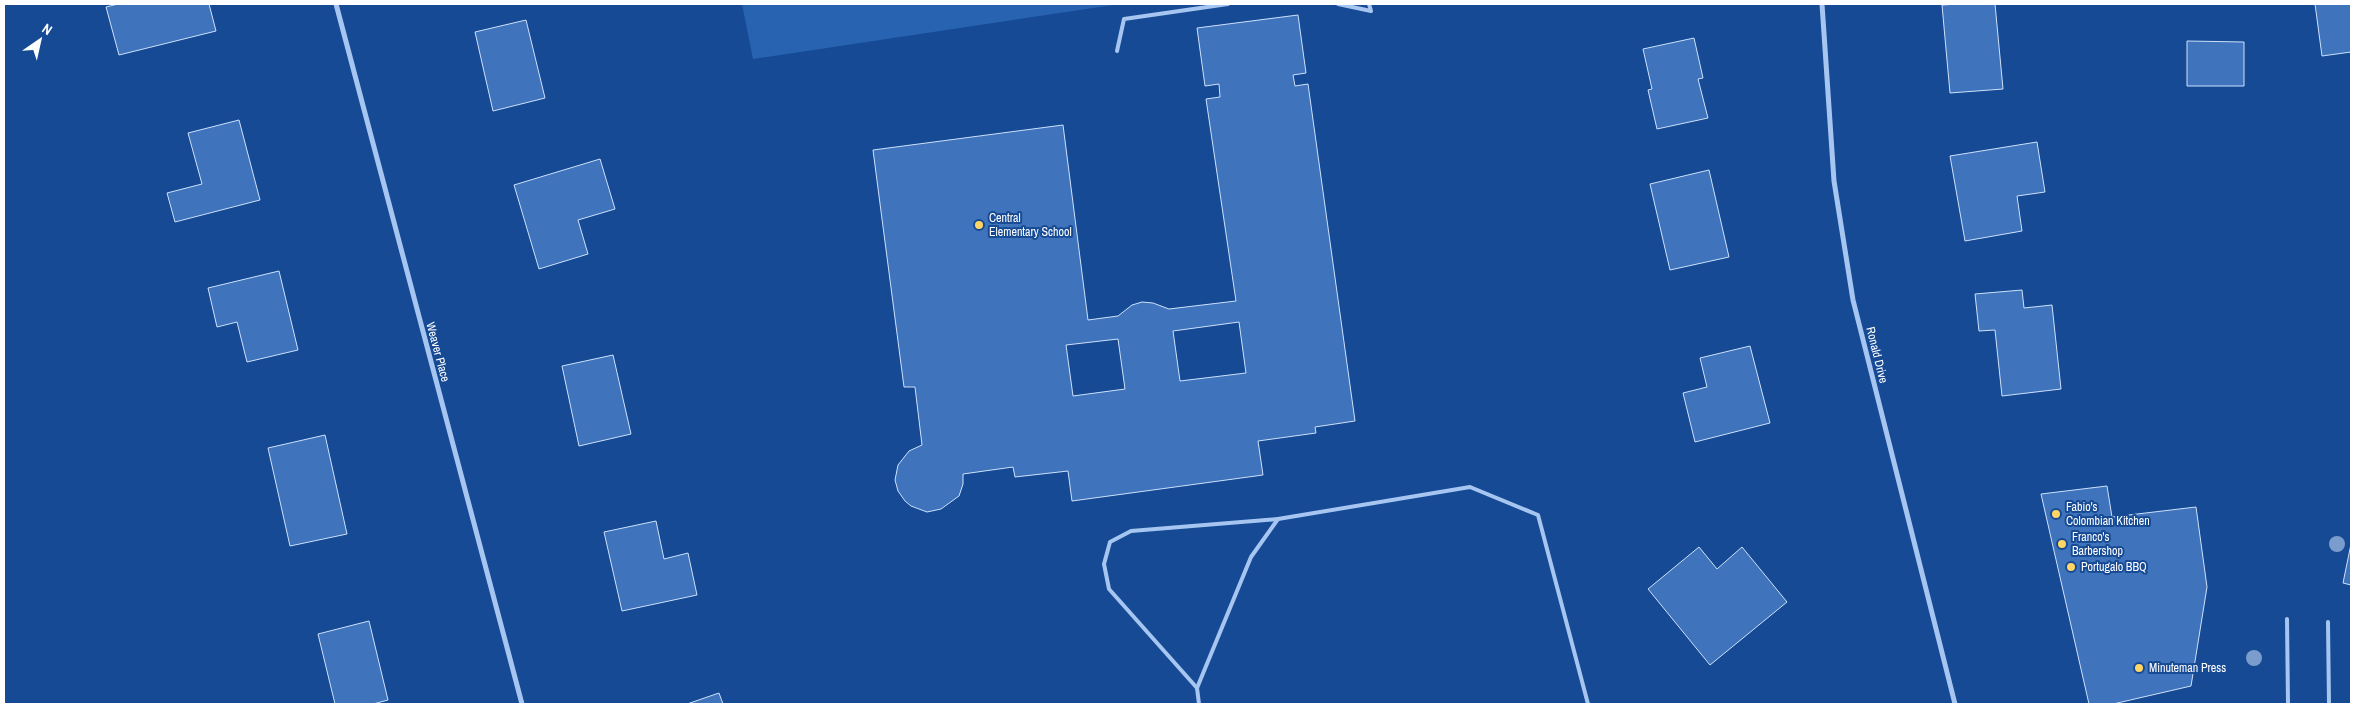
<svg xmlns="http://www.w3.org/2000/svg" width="2355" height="708" viewBox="0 0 2355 708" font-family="'Archivo Narrow',sans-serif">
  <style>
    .green { fill: #2863b2 }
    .building { fill: #3f73bb; stroke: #cde1fc; fill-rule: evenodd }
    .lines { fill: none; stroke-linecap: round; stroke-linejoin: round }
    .service { stroke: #a6c6f1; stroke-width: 4 }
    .minor { stroke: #a6c6f1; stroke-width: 5 }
    .tree { fill: #7b9dcd }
    .poi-dot { fill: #ffd666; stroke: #164a94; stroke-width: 2 }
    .labels { text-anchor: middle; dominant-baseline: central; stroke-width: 4; stroke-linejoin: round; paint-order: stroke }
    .poi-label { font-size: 12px; fill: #fff; stroke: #164a94; text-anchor: start }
    .street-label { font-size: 12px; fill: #fff; stroke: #164a94 }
  </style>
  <rect width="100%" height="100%" fill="#164a94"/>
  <path class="green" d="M742 4H1120L753 59Z"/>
  <g class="building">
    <path d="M118 4H209L216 31 119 55 106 7Z"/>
    <path d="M1959 4H1995L2003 89 1950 93 1942 5Z"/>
    <path d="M2315 4H2351V52L2322 56Z"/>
    <path d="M1298 15 1306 73 1293 75 1295 86 1308 84 1355 421 1315 427 1316 433 1258 441 1263 475 1072 501 1068 471 1015 477 1013 467 963 474V484L959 496 941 509 927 512 911 506 905 501 898 491 895 480 898 465 909 451 922 445 915 387H904L873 150 1063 125 1088 320 1118 316 1132 305 1142 302 1153 303 1169 309 1236 301 1206 99 1220 97 1219 84 1205 86 1197 28ZM1239 322 1246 373 1180 381 1173 331ZM1118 339 1125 389 1073 396 1066 345Z"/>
    <path d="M526 20 545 98 493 111 475 32Z"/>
    <path d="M1694 38 1703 78 1698 79 1708 118 1657 129 1648 90 1652 89 1643 49Z"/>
    <path d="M2187 41 2244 42V86H2187Z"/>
    <path d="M239 120 260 200 175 222 167 193 202 184 188 133Z"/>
    <path d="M2037 142 2045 192 2017 196 2022 231 1965 241 1950 156Z"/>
    <path d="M600 159 615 209 578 220 588 254 539 269 514 185Z"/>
    <path d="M1709 170 1729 257 1670 270 1650 184Z"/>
    <path d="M279 271 298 350 247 362 237 322 217 327 208 288Z"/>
    <path d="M2022 290 2024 308 2052 305 2061 389 2002 396 1995 330 1979 331 1975 294Z"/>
    <path d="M1750 346 1770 423 1695 442 1683 393 1707 387 1700 358Z"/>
    <path d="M613 355 631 434 579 446 562 366Z"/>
    <path d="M325 435 347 534 290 546 268 448Z"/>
    <path d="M2107 486 2112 517 2196 507 2207 587 2191 686 2113 704H2089L2041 494Z"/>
    <path d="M656 521 664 559 688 553 697 595 622 611 604 532Z"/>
    <path d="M2351 544V585L2343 583Z"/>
    <path d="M1699 547 1717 569 1742 547 1787 602 1710 665 1648 589Z"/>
    <path d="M369 621 388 700 373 704H335L318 634Z"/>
    <path d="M719 693 723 704H687Z"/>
  </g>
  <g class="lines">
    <g class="service">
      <path d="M1338 4 1371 11 1369 4"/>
      <path d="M1117 51 1124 19 1228 4"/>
      <path d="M2287 619 2288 704"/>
      <path d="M2328 622 2329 704"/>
      <path d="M1197 688 1109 589 1104 564 1110 542 1131 531 1278 519"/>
      <path d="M1199 704 1197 688 1251 557 1278 519 1470 487 1538 515 1588 704"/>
    </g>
    <g class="minor">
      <path d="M336 4 522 704"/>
      <path d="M1822 4 1834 181 1853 300 1955 704"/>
    </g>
  </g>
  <g class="tree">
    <circle cx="2337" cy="544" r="8"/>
    <circle cx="2254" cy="658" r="8"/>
  </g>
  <g class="poi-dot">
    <circle cx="979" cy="225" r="5"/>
    <circle cx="2056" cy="514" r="5"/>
    <circle cx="2062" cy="544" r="5"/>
    <circle cx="2071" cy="567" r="5"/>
    <circle cx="2139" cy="668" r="5"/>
  </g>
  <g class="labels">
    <g class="poi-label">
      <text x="989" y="218">Central<tspan x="989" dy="14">Elementary School</tspan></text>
      <text x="2066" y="507">Fabio's<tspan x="2066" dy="14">Colombian Kitchen</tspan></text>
      <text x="2072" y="537">Franco's<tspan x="2072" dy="14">Barbershop</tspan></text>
      <text x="2081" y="567">Portugalo BBQ</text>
      <text x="2149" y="668">Minuteman Press</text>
    </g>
    <g class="street-label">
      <text transform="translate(438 352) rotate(75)">Weaver Place</text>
      <text transform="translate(1877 355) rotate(76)">Ronald Drive</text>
    </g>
  </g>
  <rect width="2355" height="708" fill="none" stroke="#ffffff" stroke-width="10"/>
  <g transform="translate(40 40) rotate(34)" stroke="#164a94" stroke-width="4" paint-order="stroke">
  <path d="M0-4L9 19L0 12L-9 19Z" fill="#ffffff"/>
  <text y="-8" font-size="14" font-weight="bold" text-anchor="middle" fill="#ffffff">N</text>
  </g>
</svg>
